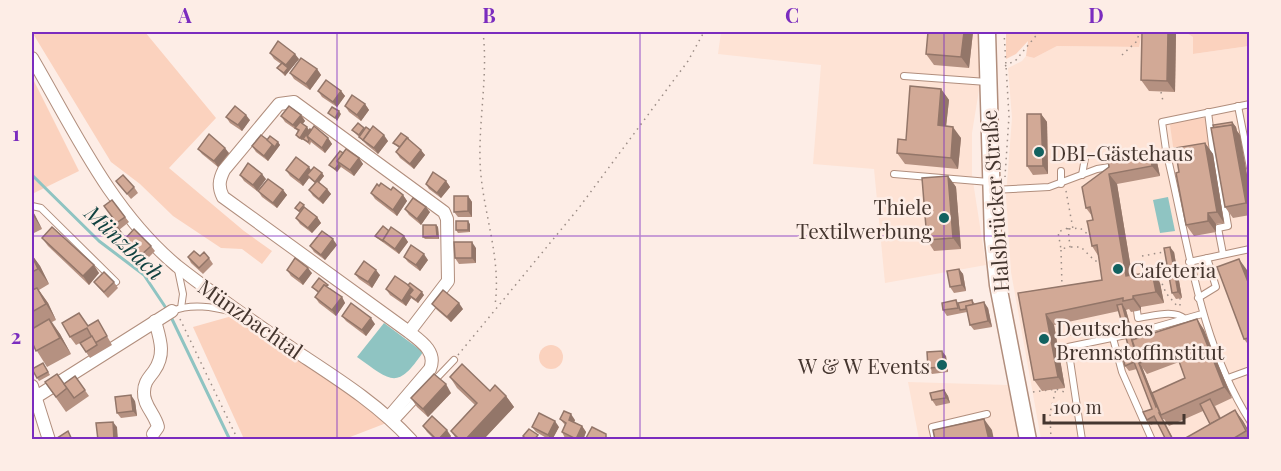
<svg xmlns="http://www.w3.org/2000/svg" width="1281" height="471" viewBox="0 0 1281 471" font-family="'Playfair Display',serif">
  <style>
    .built { fill: #fee3d5 }
    .green { fill: #fbd2be }
    .water { fill: #8fc4c2 }
    .lines { fill: none; stroke-linecap: round; stroke-linejoin: round }
    .stream { stroke: #8fc4c2; stroke-width: 3 }
    .service-casing { stroke: #b18e7d; stroke-width: 8 }
    .minor-casing { stroke: #b18e7d; stroke-width: 14 }
    .secondary-casing { stroke: #b18e7d; stroke-width: 19 }
    .path { stroke: #9c8d86; stroke-width: 1.5; stroke-dasharray: 1.5 4.5; stroke-linecap: butt }
    .service { stroke: #fff; stroke-width: 6 }
    .minor { stroke: #fff; stroke-width: 12 }
    .secondary { stroke: #fff; stroke-width: 16 }
    .wall { fill: #b59181; fill-rule: evenodd }
    .shaded-wall { fill: #937669 }
    .building { fill: #d2a996; stroke: #937669; stroke-width: 1.5 }
    .grid { fill: none; stroke: #7b2cbf; stroke-width: 1.5; stroke-opacity: 0.55 }
    .poi-dot { fill: #126260; stroke: #fdede6; stroke-width: 2 }
    .labels { text-anchor: middle; dominant-baseline: central; stroke-width: 5; stroke-linejoin: round; paint-order: stroke }
    .poi-label { font-size: 21px; fill: #45362f; stroke: #fdede6; text-anchor: start }
    .street-label { font-size: 21px; fill: #45362f; stroke: #fdede6 }
    .water-label { font-size: 22px; font-style: italic; fill: #104240; stroke: #fdede6 }
    .neatline { fill: none; stroke: #7b2cbf; stroke-width: 2 }
    .grid-label { font-size: 20px; text-anchor: middle; font-weight: bold; fill: #7b2cbf }
  </style>
  <rect width="100%" height="100%" fill="#fdede6"/>
  <g class="built">
    <path d="M721 32H980L979 90 972 133V175L986 265 885 283 874 169 813 164 821 65 718 54Z"/>
    <path d="M1142 32H1185L1193 37V54L1249 46V439H1041L1011 272 1006 196 1012 118 1008 68 1022 61 1026 56 1034 58 1057 46 1138 47Z"/>
    <path d="M908 382 1008 385 1019 439H919Z"/>
  </g>
  <g class="green">
    <path d="M32 32H145L216 118 169 168 244 231 272 251 262 264 242 249 221 248 173 216 140 184 111 162Z"/>
    <path d="M1006 32H1142L1139 47 1057 46 1034 58 1026 56 1028 41 1016 54 1006 59Z"/>
    <path d="M1185 32H1249V46L1193 54V37Z"/>
    <path d="M32 77 79 171 32 194Z"/>
    <path d="M1205 118 1210 149 1174 153 1170 125 1175 121Z"/>
    <path d="M232 316 361 400 389 422 345 439H244L193 327Z"/>
    <circle cx="551" cy="357" r="12"/>
  </g>
  <g class="water">
    <path d="M1168 197 1175 231 1160 233 1153 200Z"/>
    <path d="M384 323 423 352C397 391 391 381 357 357Z"/>
  </g>
  <g class="lines">
    <g class="stream">
      <path d="M32 175 99 241 144 275 168 311"/>
      <path d="M171 317 230 440"/>
    </g>
    <g class="service-casing">
      <g id="service">
        <path d="M904 76 987 82"/>
        <path d="M1238 106 1250 168"/>
        <path d="M1208 112 1213 152"/>
        <path d="M1215 152 1228 226 1218 228 1223 254"/>
        <path d="M1167 157 1162 122 1250 104"/>
        <path d="M1147 160 1167 157 1168 159C1189 248 1200 342 1250 421"/>
        <path d="M1061 171V184"/>
        <path d="M894 174 989 182"/>
        <path d="M1082 175 1085 158"/>
        <path d="M992 190 1049 187 1097 169 1116 166"/>
        <path d="M32 206 41 208 116 282"/>
        <path d="M1189 262 1250 249"/>
        <path d="M178 270 183 294 181 308"/>
        <path d="M1198 298 1216 287 1207 258"/>
        <path d="M172 311C192 303 213 307 233 312"/>
        <path d="M1137 311 1138 318C1153 316 1174 309 1185 319"/>
        <path d="M1135 333 1202 314"/>
        <path d="M1113 338 1122 372 1152 440"/>
        <path d="M1228 378 1250 370"/>
        <path d="M433 382 454 360"/>
        <path d="M395 422 419 396"/>
        <path d="M935 440 932 427 987 414"/>
        <path d="M1082 440 1068 347 1126 335"/>
      </g>
    </g>
    <g class="minor-casing">
      <g id="minor">
        <path d="M32 58C74 130 111 211 177 266 218 298 260 327 303 356 341 381 380 406 411 440"/>
        <path d="M32 386 49 440"/>
        <path d="M36 397 172 311"/>
        <path d="M389 417 430 369C437 352 422 342 409 332L223 197C218 187 219 180 224 170L279 104 294 102 444 212 447 219 448 281 409 332"/>
        <path d="M153 434 158 427C155 414 143 405 144 392 144 382 149 378 154 371 166 354 160 339 155 321"/>
      </g>
    </g>
    <g class="secondary-casing">
      <path id="secondary" d="M987 32 993 239 998 285 1028 440"/>
    </g>
    <g class="path">
      <path d="M483 32C488 74 479 117 480 160 481 208 502 256 495 305"/>
      <path d="M1004 32 1009 116 1005 177"/>
      <path d="M1122 55 1136 42 1140 32"/>
      <path d="M1005 66 1016 60 1039 32"/>
      <path d="M1161 92 1163 101"/>
      <path d="M1066 191 1073 229"/>
      <path d="M1068 228 1070 247 1061 249 1058 232Z"/>
      <path d="M1069 229 1080 228 1090 236"/>
      <path d="M1071 247H1081L1095 261H1099"/>
      <path d="M1061 250 1062 287"/>
      <path d="M1142 256 1164 252"/>
      <path d="M1158 281H1161L1166 293 1178 307"/>
      <path d="M1180 298V306"/>
      <path d="M180 319 238 440"/>
      <path d="M1069 322 1072 339"/>
      <path d="M458 355 578 209 688 61 704 32"/>
      <path d="M1033 392 1056 389 1067 393"/>
      <path d="M1051 440 1050 413 1056 389"/>
    </g>
    <use href="#service" class="service"/>
    <use href="#minor" class="minor"/>
    <use href="#secondary" class="secondary"/>
  </g>
  <g class="wall">
    <path d="M928 32H973L969 68 934 65 926 54Z"/>
    <path d="M1142 32H1176L1175 92 1149 91 1141 80Z"/>
    <path d="M270 53 299 59 285 76 277 68 281 64 274 59Z"/>
    <path d="M317 69 321 75 310 90 294 79 290 73Z"/>
    <path d="M941 89 949 100 946 126 961 138 958 169 905 164 897 153Z"/>
    <path d="M318 91H341L345 96 337 107 322 97Z"/>
    <path d="M365 104 369 110 361 121 349 112 345 106Z"/>
    <path d="M1041 114 1047 122 1048 174 1033 175 1027 166Z"/>
    <path d="M301 115 305 121 302 124 309 130 328 138 332 144 325 153 311 142 310 145 303 139 302 140 298 138 296 135 298 131 285 122 281 116Z"/>
    <path d="M226 117 250 120 242 131 230 123Z"/>
    <path d="M1232 122 1236 127 1237 131 1240 135 1250 192V215L1233 218 1225 207Z"/>
    <path d="M364 128 388 141 378 154 367 145 352 130Z"/>
    <path d="M267 140 278 142 280 145 268 161 256 152 252 146Z"/>
    <path d="M410 141 425 155 414 169 400 158 396 152 399 148 393 143Z"/>
    <path d="M1205 143 1213 154 1224 223 1216 224V232L1194 236 1186 225 1179 172Z"/>
    <path d="M198 149 229 153 218 167 202 154Z"/>
    <path d="M1150 151 1157 162 1160 176 1117 184 1132 275 1152 272 1160 283 1164 303 1141 307V310L1137 311 1131 312 1129 309 1126 310 1134 339 1197 319 1204 330 1232 398 1215 406 1221 418 1235 410 1243 421 1250 433V440H1182L1210 424 1203 411 1169 426 1164 419H1163L1174 440H1166L1157 422 1151 425 1147 420 1152 409 1137 369 1129 371 1125 366 1131 356 1119 311 1054 325 1065 388 1042 391 1034 380 1018 293 1102 280 1099 257 1092 246 1093 220 1092 216 1086 208 1109 167ZM1179 362 1185 378 1152 393 1142 367 1147 374Z"/>
    <path d="M343 153 359 158 363 164 354 176 341 167 337 172 329 165Z"/>
    <path d="M286 170H311L322 173 324 176 319 182 327 189 331 194 323 204 313 196 309 190 315 183 309 178 303 186 290 176Z"/>
    <path d="M240 175 266 179 257 191 244 181Z"/>
    <path d="M948 176 956 187 961 249 934 251 927 240Z"/>
    <path d="M116 181 134 187 138 193 131 199Z"/>
    <path d="M446 181 450 187 441 198 429 189 426 184Z"/>
    <path d="M379 186 403 195 407 201 397 216 375 199 371 193Z"/>
    <path d="M283 190 287 195 277 208 262 197 258 191Z"/>
    <path d="M468 196 472 202V217H458L454 212Z"/>
    <path d="M112 200 129 222 119 230 125 238 151 246 155 251 145 261 126 242 123 244 107 223 113 218Z"/>
    <path d="M304 205 305 208 317 217 321 223 312 233 300 224 296 218 300 213 295 208Z"/>
    <path d="M405 209 430 212 421 225 409 215Z"/>
    <path d="M32 210 42 229 32 234Z"/>
    <path d="M470 224V232L458 233 456 230Z"/>
    <path d="M436 225 438 227 439 239H425L423 237Z"/>
    <path d="M389 231 404 236 408 242 399 254 377 238 375 236Z"/>
    <path d="M42 238 99 273 89 285 48 246Z"/>
    <path d="M337 245 325 260 314 252 310 246Z"/>
    <path d="M476 248V263L459 264 455 258Z"/>
    <path d="M1174 252 1182 298 1176 299 1172 293Z"/>
    <path d="M32 255 40 266 49 284 39 290 48 303 56 320 52 322 60 334 71 354 47 367 32 343V344Z"/>
    <path d="M200 256 209 258 213 264 203 274 191 263 188 257Z"/>
    <path d="M404 257 428 260 420 271 408 262Z"/>
    <path d="M959 269 963 274 966 291 954 293 950 287Z"/>
    <path d="M287 270 312 273 303 285 291 276Z"/>
    <path d="M1247 270 1250 278V347L1244 339Z"/>
    <path d="M355 274 380 275 372 288 359 279Z"/>
    <path d="M94 282H114L118 288 108 298 98 287Z"/>
    <path d="M408 285 424 295 418 303 411 298 406 306 390 295 386 289Z"/>
    <path d="M312 287 330 288 342 297 345 303 336 316 319 303 315 297 318 293Z"/>
    <path d="M956 300 958 303 972 300 975 304 988 308 992 327 974 330 970 325 967 312 947 316 943 310Z"/>
    <path d="M432 304 463 309 451 322 436 309Z"/>
    <path d="M342 316 375 324 366 336 346 321Z"/>
    <path d="M98 320 112 345 90 358 80 343 76 345 70 337Z"/>
    <path d="M946 356 948 372 932 374 928 368Z"/>
    <path d="M43 363 50 375 39 381 37 378Z"/>
    <path d="M75 376 89 396 66 412 45 382 64 384Z"/>
    <path d="M450 377 506 396 514 407 483 440H457L451 431 475 405 457 388Z"/>
    <path d="M944 390 948 396 950 403 936 406 932 400Z"/>
    <path d="M451 393 428 417 417 407 411 398Z"/>
    <path d="M135 401 137 416 121 418 117 413Z"/>
    <path d="M560 419 575 420 574 422 582 426 586 432 583 440H569L565 438 562 432 565 425Z"/>
    <path d="M423 426 451 436 448 440H435L427 432Z"/>
    <path d="M532 427H559L552 440H550L536 432Z"/>
  </g>
  <g class="shaded-wall">
    <path d="M964 32H973L969 68 961 57Z"/>
    <path d="M1168 32H1176L1175 92 1167 81Z"/>
    <path d="M295 54 299 59 285 76 284 73 288 68 286 65Z"/>
    <path d="M317 69 321 75 310 90 306 84Z"/>
    <path d="M941 89 949 100 945 136 938 125Z"/>
    <path d="M341 91 345 96 337 107 333 102Z"/>
    <path d="M365 104 369 110 361 121 357 115Z"/>
    <path d="M339 111 341 114 337 121 335 118Z"/>
    <path d="M1041 114 1047 122 1048 174 1043 166Z"/>
    <path d="M246 115 250 120 242 131 238 125Z"/>
    <path d="M301 115 305 121 298 130 293 125Z"/>
    <path d="M1232 122 1236 127 1237 131 1240 135 1250 192V208L1246 203Z"/>
    <path d="M307 127 309 130 302 140 300 138Z"/>
    <path d="M953 127 961 138 958 169 951 158Z"/>
    <path d="M384 135 388 141 378 154 374 148Z"/>
    <path d="M328 138 332 144 325 153 322 148Z"/>
    <path d="M278 142 280 145 268 161 264 156 273 144Z"/>
    <path d="M1205 143 1213 154 1224 223 1217 212Z"/>
    <path d="M225 148 229 153 218 167 214 161Z"/>
    <path d="M421 150 425 155 414 169 410 164Z"/>
    <path d="M1150 151 1157 162 1160 176 1152 166Z"/>
    <path d="M359 158 363 164 354 176 350 170Z"/>
    <path d="M339 164 341 166 337 172 335 169Z"/>
    <path d="M309 167 313 173 307 175 309 178 303 186 299 180Z"/>
    <path d="M322 173 324 176 317 185 315 182Z"/>
    <path d="M262 174 266 179 257 191 253 185Z"/>
    <path d="M1109 174 1117 184 1134 287 1126 276Z"/>
    <path d="M948 176 956 187 961 249 953 238Z"/>
    <path d="M446 181 450 187 441 198 437 193Z"/>
    <path d="M327 189 331 194 323 204 319 199Z"/>
    <path d="M283 190 287 195 277 208 273 203Z"/>
    <path d="M403 195 407 201 397 216 393 210Z"/>
    <path d="M468 196 472 202V217L468 211Z"/>
    <path d="M426 207 430 212 421 225 417 219Z"/>
    <path d="M32 210 35 215 42 229 32 214Z"/>
    <path d="M1208 213 1216 224V232L1208 221Z"/>
    <path d="M317 217 321 223 312 233 308 228Z"/>
    <path d="M468 221 470 224V232L468 230Z"/>
    <path d="M436 225 438 227 439 239 437 236Z"/>
    <path d="M404 236 408 242 399 254 395 249Z"/>
    <path d="M333 239 337 245 325 260 321 255Z"/>
    <path d="M472 242 476 248V263L472 258Z"/>
    <path d="M1170 247 1174 252 1182 298 1178 292Z"/>
    <path d="M424 254 428 260 420 271 416 265Z"/>
    <path d="M32 255 40 266 49 284 38 269Z"/>
    <path d="M1239 259 1247 270 1250 278V287Z"/>
    <path d="M94 265 99 273 89 285 83 276Z"/>
    <path d="M308 268 312 273 303 285 299 279Z"/>
    <path d="M959 269 963 274 966 291 962 285Z"/>
    <path d="M376 270 380 275 372 288 368 282Z"/>
    <path d="M1152 272 1160 283 1164 303 1156 292Z"/>
    <path d="M411 287 415 293 409 295 411 298 406 306 402 301Z"/>
    <path d="M37 288 48 303 56 320 46 304Z"/>
    <path d="M422 292 424 295 418 303 416 300Z"/>
    <path d="M1133 296 1141 307V310L1133 299Z"/>
    <path d="M342 297 345 303 336 316 332 310Z"/>
    <path d="M984 302 988 308 992 327 988 321Z"/>
    <path d="M459 303 463 309 451 322 447 317Z"/>
    <path d="M1122 304 1126 310 1140 360 1136 355Z"/>
    <path d="M1046 314 1054 325 1065 388 1058 377Z"/>
    <path d="M371 318 375 324 366 336 362 330Z"/>
    <path d="M49 319 60 334 71 354 60 338Z"/>
    <path d="M1197 319 1204 330 1232 398 1224 387Z"/>
    <path d="M942 351 946 356 948 372 944 367Z"/>
    <path d="M1138 361 1142 367 1160 412 1156 407Z"/>
    <path d="M446 384 451 393 428 417 423 409Z"/>
    <path d="M944 390 948 396 950 403 946 398Z"/>
    <path d="M131 395 135 401 137 416 133 411Z"/>
    <path d="M506 396 514 407 483 440H465Z"/>
    <path d="M1235 410 1243 421 1250 433V435Z"/>
    <path d="M571 414 575 420 573 425 569 420Z"/>
    <path d="M984 419 992 430 994 440H989Z"/>
    <path d="M555 421 559 427 552 440H551L548 435Z"/>
    <path d="M113 422 117 427 118 440H114Z"/>
    <path d="M582 426 586 432 583 440H576Z"/>
    <path d="M447 430 451 436 448 440H438Z"/>
  </g>
  <g class="building">
    <path d="M928 32H964L961 57 926 54Z"/>
    <path d="M1142 32H1168L1167 81 1141 80Z"/>
    <path d="M278 41 295 54 286 65 270 53Z"/>
    <path d="M301 58 317 69 306 84 290 73Z"/>
    <path d="M282 63 288 68 284 73 277 68Z"/>
    <path d="M326 80 341 91 333 102 318 91Z"/>
    <path d="M910 86 941 89 938 125 953 127 951 158 897 153 898 139 906 140Z"/>
    <path d="M352 95 365 104 357 115 345 106Z"/>
    <path d="M235 106 246 115 238 125 226 117Z"/>
    <path d="M289 106 301 115 293 125 281 116Z"/>
    <path d="M332 107 339 111 335 118 328 113Z"/>
    <path d="M1027 114H1041L1043 166H1027Z"/>
    <path d="M300 122 307 127 300 138 296 135 299 130 295 128Z"/>
    <path d="M1232 122 1233 126 1232 125 1214 128 1213 125Z"/>
    <path d="M358 123 364 128 359 135 352 130Z"/>
    <path d="M1232 125 1246 203 1225 207 1211 128Z"/>
    <path d="M314 126 328 138 322 148 307 136Z"/>
    <path d="M373 126 384 135 374 148 363 140Z"/>
    <path d="M366 127 370 130 363 140 359 137Z"/>
    <path d="M310 129 311 130 307 136 309 140 308 142 303 139Z"/>
    <path d="M401 133 408 138V139L407 138 400 147 393 143Z"/>
    <path d="M209 134 225 148 214 161 198 149Z"/>
    <path d="M261 135 273 144 264 156 252 146Z"/>
    <path d="M270 136 278 142 275 147 267 140Z"/>
    <path d="M407 138 421 150 410 164 396 152Z"/>
    <path d="M1205 143 1217 212 1208 213V221L1186 225 1176 173 1179 172 1175 148Z"/>
    <path d="M346 149 359 158 350 170 337 161Z"/>
    <path d="M340 151 343 153 337 161 339 164 335 169 329 165Z"/>
    <path d="M1150 151 1152 166 1109 174 1126 276 1152 272 1156 292 1133 296V299L1123 301V298L1046 314 1058 377 1034 380 1018 293 1102 280 1097 245 1092 246 1088 225 1087 221 1093 220 1090 207 1086 208 1082 187 1109 167 1108 159Z"/>
    <path d="M296 157 309 167 299 180 286 170Z"/>
    <path d="M248 163 262 174 253 185 240 175Z"/>
    <path d="M314 167 322 173 315 182 307 175Z"/>
    <path d="M433 172 446 181 437 193 426 184Z"/>
    <path d="M123 175 134 187 127 194 116 181Z"/>
    <path d="M948 176 953 238 927 240 922 178Z"/>
    <path d="M268 179 283 190 273 203 258 191Z"/>
    <path d="M317 181 327 189 319 199 309 190Z"/>
    <path d="M381 183 391 190 393 187 403 195 393 210 371 193 377 184 379 186Z"/>
    <path d="M454 196H468V211L454 212Z"/>
    <path d="M413 198 426 207 417 219 405 209Z"/>
    <path d="M112 200 125 217 115 224 123 235 119 239 107 223 113 218 104 206Z"/>
    <path d="M300 202 304 205 299 211 295 208Z"/>
    <path d="M304 207 317 217 308 228 296 218Z"/>
    <rect x="456" y="221" width="12" height="9"/>
    <path d="M423 225H436L437 236 423 237Z"/>
    <path d="M383 226 389 231 383 240 384 241H383L375 236Z"/>
    <path d="M52 227 94 265 83 276 42 238Z"/>
    <path d="M391 227 404 236 395 249 383 240Z"/>
    <path d="M134 229 151 246 141 255 125 239Z"/>
    <path d="M322 231 333 239 321 255 310 246Z"/>
    <path d="M454 242H472V258H455Z"/>
    <path d="M411 245 424 254 416 265 404 257Z"/>
    <path d="M1170 247 1178 292 1172 293 1164 248Z"/>
    <path d="M194 251 200 256 204 252 209 258 199 268 188 257Z"/>
    <path d="M32 256 38 269 32 272Z"/>
    <path d="M295 258 308 268 299 279 287 270Z"/>
    <path d="M1239 259 1250 287V340L1248 338 1244 339 1217 267Z"/>
    <path d="M364 261 376 270 368 282 355 274Z"/>
    <path d="M959 269 962 285 950 287 947 271Z"/>
    <path d="M104 272 114 282 104 292 94 282Z"/>
    <path d="M395 276 411 287 402 301 386 289Z"/>
    <path d="M319 278 328 285 327 286 324 285 319 292 312 287Z"/>
    <path d="M410 283 422 292 416 300 409 295 413 290 408 285Z"/>
    <path d="M324 285 342 297 332 310 315 297Z"/>
    <path d="M37 288 46 304 32 312V290Z"/>
    <path d="M443 290 459 303 447 317 432 304Z"/>
    <path d="M956 300 958 308 943 310 942 303Z"/>
    <path d="M972 300 973 305 966 306V309L960 310 958 303Z"/>
    <path d="M984 302 988 321 970 325 966 306Z"/>
    <path d="M351 303 371 318 362 330 342 316Z"/>
    <path d="M1122 304 1136 355 1139 360 1138 361 1156 407 1157 406 1160 413H1159L1173 440H1166L1154 416 1147 420 1143 412 1152 409 1134 362 1125 366 1123 358 1131 356 1117 305Z"/>
    <path d="M79 313 88 326 98 320 107 336 95 343 87 328 70 337 62 323Z"/>
    <path d="M49 319 60 338 36 351 32 342V329Z"/>
    <path d="M1197 319 1224 387 1161 415 1152 393 1185 378 1175 350 1140 363 1132 340Z"/>
    <path d="M92 336 97 345 86 352 80 343Z"/>
    <path d="M942 351 944 367 928 368 927 352Z"/>
    <path d="M43 363 48 372 37 378 32 369Z"/>
    <path d="M462 364 490 391 495 385 506 396 465 440H460L451 431 477 403 450 377Z"/>
    <path d="M57 374 67 388 56 397 45 382Z"/>
    <path d="M434 374 446 384 423 409 411 398Z"/>
    <path d="M75 376 85 390 74 398 64 384Z"/>
    <path d="M944 390 946 398 932 400 930 393Z"/>
    <path d="M131 395 133 411 117 413 115 397Z"/>
    <path d="M1210 399 1220 419 1210 424 1200 404Z"/>
    <path d="M1235 410 1246 431 1231 440H1182Z"/>
    <path d="M564 411 571 414 569 420 582 426 576 439 562 432 566 423 560 419Z"/>
    <path d="M539 413 555 421 548 435 532 427Z"/>
    <path d="M432 416 447 430 438 440H437L423 426Z"/>
    <path d="M984 419 989 440H935L933 430Z"/>
    <path d="M113 422 114 440H98L96 423Z"/>
    <path d="M592 427 606 434V440H588L586 438Z"/>
    <path d="M529 429 538 435 534 440H527L523 436Z"/>
    <path d="M68 431 72 440H54Z"/>
  </g>
  <path class="grid" d="M337 32V440M640 32V440M944 32V440M32 236H1250"/>
  <g class="poi-dot">
    <circle cx="1039" cy="152" r="6"/>
    <circle cx="944" cy="218" r="6"/>
    <circle cx="1118" cy="269" r="6"/>
    <circle cx="1044" cy="339" r="6"/>
    <circle cx="942" cy="365" r="6"/>
  </g>
  <g class="labels">
    <g class="poi-label">
      <text x="1051" y="152">DBI-Gästehaus</text>
      <text x="932" y="206" text-anchor="end">Thiele<tspan x="932" dy="24">Textilwerbung</tspan></text>
      <text x="1130" y="269">Cafeteria</text>
      <text x="1056" y="327">Deutsches<tspan x="1056" dy="24">Brennstoffinstitut</tspan></text>
      <text x="930" y="365" text-anchor="end">W &amp; W Events</text>
    </g>
    <g class="street-label">
      <text transform="translate(994 201) rotate(-94)">Halsbrücker Straße</text>
      <text transform="translate(251 318) rotate(35)">Münzbachtal</text>
    </g>
    <g class="water-label">
      <text transform="translate(125 242) rotate(43)">Münzbach</text>
    </g>
  </g>
  <rect width="1281" height="471" fill="none" stroke="#fdede6" stroke-width="66"/>
  <path d="M1044 414v9h140v-9" fill="none" stroke="#45362f" stroke-width="3"/>
  <text x="1053" y="414" font-size="18" fill="#45362f" stroke="#fdede6" stroke-width="4.5" paint-order="stroke">100 m</text>
  <rect x="33" y="33" width="1215" height="405" class="neatline"/>
  <g class="grid-label">
    <text x="185" y="23">A</text>
    <text x="489" y="23">B</text>
    <text x="792" y="23">C</text>
    <text x="1096" y="23">D</text>
    <text x="16" y="141">1</text>
    <text x="16" y="344">2</text>
  </g>
</svg>
